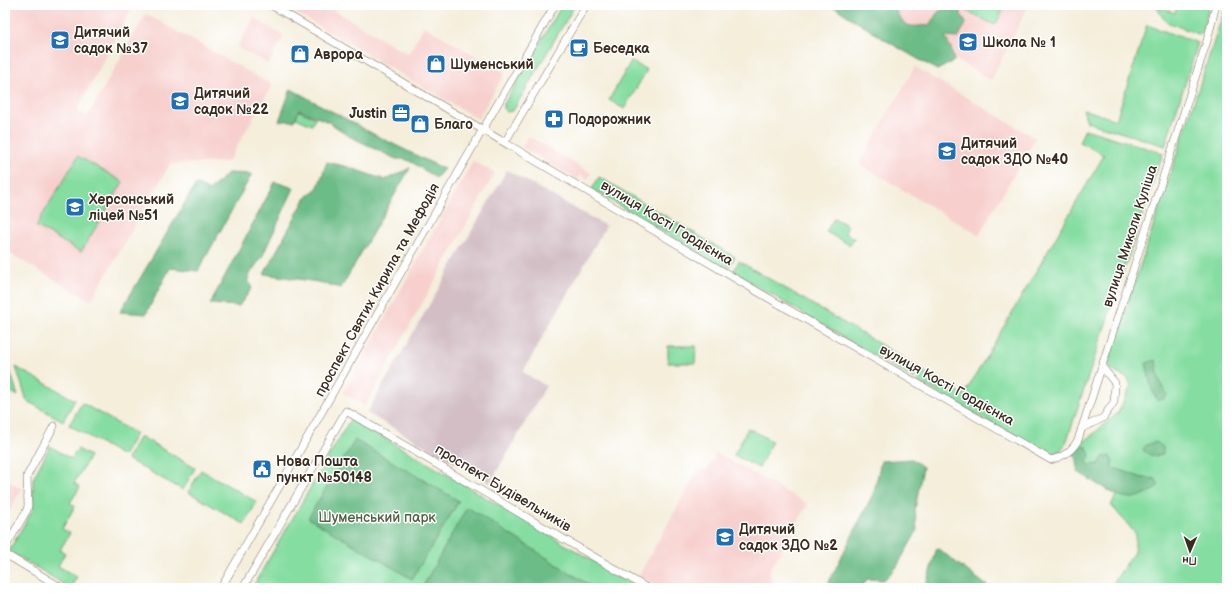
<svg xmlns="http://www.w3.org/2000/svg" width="1232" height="593" viewBox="0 0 1232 593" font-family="'Balsamiq Sans',sans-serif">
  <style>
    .built { fill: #f7d0ce }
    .industrial { fill: #d2bec4 }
    .green { fill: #85dda1; stroke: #608460 }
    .forest { fill: #6cbc87; stroke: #547352 }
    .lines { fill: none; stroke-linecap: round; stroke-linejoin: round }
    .minor-casing { stroke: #7c6f60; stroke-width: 8 }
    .minor { stroke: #fff; stroke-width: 7 }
    .labels { text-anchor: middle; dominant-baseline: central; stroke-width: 3; stroke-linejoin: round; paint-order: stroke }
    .poi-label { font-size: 14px; font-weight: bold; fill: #3b2a1e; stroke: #fff; text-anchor: start }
    .street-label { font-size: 14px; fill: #3b2a1e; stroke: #fff }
    .park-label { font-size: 14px; fill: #516045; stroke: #fff }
  </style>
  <rect width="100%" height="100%" fill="#fff"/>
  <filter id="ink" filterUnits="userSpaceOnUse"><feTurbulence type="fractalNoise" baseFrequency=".025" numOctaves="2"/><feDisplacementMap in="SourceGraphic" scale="8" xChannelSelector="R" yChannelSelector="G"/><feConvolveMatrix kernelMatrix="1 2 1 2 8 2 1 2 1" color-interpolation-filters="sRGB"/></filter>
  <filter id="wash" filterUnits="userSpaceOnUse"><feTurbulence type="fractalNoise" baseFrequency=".012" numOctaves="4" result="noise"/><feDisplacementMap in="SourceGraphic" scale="16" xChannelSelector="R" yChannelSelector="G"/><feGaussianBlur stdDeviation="0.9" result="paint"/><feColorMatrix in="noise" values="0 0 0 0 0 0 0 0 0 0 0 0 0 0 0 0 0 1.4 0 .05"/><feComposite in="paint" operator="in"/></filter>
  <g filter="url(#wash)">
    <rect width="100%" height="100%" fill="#f4eedb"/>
    <g class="built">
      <path d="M5 5H130L133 6 77 110 87 117 146 14 272 85 228 162 170 164 91 301 5 251Z"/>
      <path d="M283 5H325L408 54 424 26 505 73 478 119Z"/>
      <path d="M860 5H1029L991 80Z"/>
      <path d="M254 18 284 36 268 64 237 47Z"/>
      <path d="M915 67 1035 138 979 235 859 164Z"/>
      <path d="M528 136 591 173 588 179 581 175 578 180 522 147Z"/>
      <path d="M473 161 495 173 365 406 343 393Z"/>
      <path d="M716 453 808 504 770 570 771 588H660L639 575 699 469 707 470Z"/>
      <path d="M5 479 22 489 5 518Z"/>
    </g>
    <path class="industrial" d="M507 170 606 226 523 372 546 386 490 483 367 413Z"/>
    <g class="green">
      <path d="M562 5H575L514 109 512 111 506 112 504 109V104Z"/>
      <path d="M960 5H1006L995 25 959 7Z"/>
      <path d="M1177 5H1210L1201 35 1169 23 1163 18 1156 6 1175 13Z"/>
      <path d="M1226 5H1227V588H1110L1134 552 1136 534 1111 505 1117 495 1132 498 1156 479 1142 478 1099 464 1089 465 1087 462V447L1079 446 1118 413 1131 386 1128 378 1116 373 1107 366Z"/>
      <path d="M1147 25 1198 43 1165 146 1087 122 1083 109 1116 120Z"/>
      <path d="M631 61 647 70 624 109 609 100Z"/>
      <path d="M299 111 315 118 312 125 296 118Z"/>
      <path d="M1085 129 1163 153 1066 443 1060 451 1052 455 1043 452 917 381 923 371 964 395 1104 155 1079 142Z"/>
      <path d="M78 156 123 182 81 252 36 226Z"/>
      <path d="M599 177 735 257 727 270 592 189Z"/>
      <path d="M834 218 848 226 845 233 854 238 850 245 826 232Z"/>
      <path d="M739 261 920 368 914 379 733 272Z"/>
      <path d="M668 346H696L695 363H668Z"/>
      <path d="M5 362 8 364 18 396 5 388Z"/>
      <path d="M16 367 75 400 63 421 27 401Z"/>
      <path d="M82 403 136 434 123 456 69 425Z"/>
      <path d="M351 418 639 588H252Z"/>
      <path d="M748 428 772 441 759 468 734 455Z"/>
      <path d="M140 436 195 468 183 490 127 459Z"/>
      <path d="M50 446 71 459 78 449 90 456 74 483 80 487 70 503 75 506 62 529 70 533 60 550 65 553 58 566 77 577 70 588 9 551 33 509V479Z"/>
      <path d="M201 470 257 502 244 524 188 492Z"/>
    </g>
    <g class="forest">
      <path d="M831 5H898L896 11C905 29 911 27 929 25L938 12 948 7 949 5H959L960 12 966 23 958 38 945 37 951 48 954 61 937 70 885 40Z"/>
      <path d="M291 89 379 137 444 169 436 178 415 164 405 159H396L349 136 329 122 299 110 294 121H279Z"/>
      <path d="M327 162 348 167 385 180 410 168 341 288 318 282 264 274 305 199 318 187Z"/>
      <path d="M228 173 252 174 198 271 170 268 146 314 120 312 196 184 209 191Z"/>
      <path d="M275 182 294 188 262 257 251 272 248 280 252 288 239 306 210 304Z"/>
      <path d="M1156 360C1157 372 1160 385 1167 395L1164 399 1157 400 1152 390 1146 363Z"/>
      <path d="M355 440 459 501 412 579 308 518Z"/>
      <path d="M1156 442 1163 447V455L1152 456 1143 450 1146 445Z"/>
      <path d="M1079 446 1087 447 1090 455 1087 462 1089 465 1099 464 1103 457 1110 456 1113 461 1111 468 1121 470 1142 478 1156 479 1159 485C1153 491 1140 498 1131 498 1115 498 1092 480 1078 472V467L1074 452Z"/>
      <path d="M912 459 923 467 915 509 917 531 896 568 884 580 867 579 862 588H826L874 492 881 461Z"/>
      <path d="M467 507 594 588H422Z"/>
      <path d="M937 548 990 588H925Z"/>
    </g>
  </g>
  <g filter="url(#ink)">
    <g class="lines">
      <g class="minor-casing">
        <g id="minor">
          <path d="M271 5 765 296 1051 460C1064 456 1071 452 1078 440L1207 41 1216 5"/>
          <path d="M505 142 586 5"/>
          <path d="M1082 428 1103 418 1114 402 1115 383 1102 367"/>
          <path d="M5 548 27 510 28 506 27 476 54 426"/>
          <path d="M5 554 62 588"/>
          <path d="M221 588C333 394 442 198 555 5"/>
          <path d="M243 588 346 411 647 588"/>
        </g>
      </g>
      <use href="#minor" class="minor"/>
    </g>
  </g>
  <defs>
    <g id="school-square" transform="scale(1)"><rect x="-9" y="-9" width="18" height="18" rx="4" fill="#1f6fb2" stroke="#fff"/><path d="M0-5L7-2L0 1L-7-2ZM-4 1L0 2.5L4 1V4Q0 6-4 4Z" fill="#fff"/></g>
    <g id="cafe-square" transform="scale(1)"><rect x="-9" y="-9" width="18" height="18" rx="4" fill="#1f6fb2" stroke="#fff"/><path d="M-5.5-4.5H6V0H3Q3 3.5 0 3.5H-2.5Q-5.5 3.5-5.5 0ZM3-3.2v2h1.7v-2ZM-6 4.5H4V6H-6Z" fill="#fff"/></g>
    <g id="shop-square" transform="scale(1)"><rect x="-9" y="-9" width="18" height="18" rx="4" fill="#1f6fb2" stroke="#fff"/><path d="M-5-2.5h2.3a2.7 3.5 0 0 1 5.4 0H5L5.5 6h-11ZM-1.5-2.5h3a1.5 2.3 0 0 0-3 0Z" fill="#fff"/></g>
    <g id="office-square" transform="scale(1)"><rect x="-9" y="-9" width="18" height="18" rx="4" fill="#1f6fb2" stroke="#fff"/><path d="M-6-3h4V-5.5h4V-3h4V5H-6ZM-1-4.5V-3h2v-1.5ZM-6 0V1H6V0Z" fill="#fff"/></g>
    <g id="pharmacy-square" transform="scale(1)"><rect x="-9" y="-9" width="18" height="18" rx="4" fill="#1f6fb2" stroke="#fff"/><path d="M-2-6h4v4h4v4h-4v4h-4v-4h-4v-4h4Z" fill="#fff"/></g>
    <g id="civic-square" transform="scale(1)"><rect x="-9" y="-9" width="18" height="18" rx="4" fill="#1f6fb2" stroke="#fff"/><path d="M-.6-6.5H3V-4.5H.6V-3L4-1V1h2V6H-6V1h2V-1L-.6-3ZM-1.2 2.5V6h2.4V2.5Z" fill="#fff"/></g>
  </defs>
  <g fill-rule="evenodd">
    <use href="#school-square" x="60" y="40"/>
    <use href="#school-square" x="968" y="42"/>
    <use href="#cafe-square" x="579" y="48"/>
    <use href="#shop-square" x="300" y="54"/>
    <use href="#shop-square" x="436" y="64"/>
    <use href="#school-square" x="180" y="101"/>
    <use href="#office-square" x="401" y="113"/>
    <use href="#pharmacy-square" x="554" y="119"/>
    <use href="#shop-square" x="420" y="124"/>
    <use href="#school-square" x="947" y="151"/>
    <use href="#school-square" x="75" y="207"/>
    <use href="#civic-square" x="262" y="469"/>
    <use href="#school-square" x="725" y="537"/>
  </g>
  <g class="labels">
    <g class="poi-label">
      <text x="74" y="32">Дитячий<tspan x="74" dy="16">садок №37</tspan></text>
      <text x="982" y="42">Школа № 1</text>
      <text x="593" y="48">Беседка</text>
      <text x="314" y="54">Аврора</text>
      <text x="450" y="64">Шуменський</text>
      <text x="194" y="93">Дитячий<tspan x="194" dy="16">садок №22</tspan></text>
      <text x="387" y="113" text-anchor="end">Justin</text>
      <text x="568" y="119">Подорожник</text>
      <text x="434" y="124">Благо</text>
      <text x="961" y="143">Дитячий<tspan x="961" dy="16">садок ЗДО №40</tspan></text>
      <text x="89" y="199">Херсонський<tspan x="89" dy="16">ліцей №51</tspan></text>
      <text x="276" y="461">Нова Пошта<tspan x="276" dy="16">пункт №50148</tspan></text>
      <text x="739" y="529">Дитячий<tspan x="739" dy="16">садок ЗДО №2</tspan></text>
    </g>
    <g class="street-label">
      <text transform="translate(667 223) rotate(31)">вулиця Кості Гордієнка</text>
      <text transform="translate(1130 236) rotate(-72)">вулиця Миколи Куліша</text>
      <text transform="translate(377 290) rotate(-61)">проспект Святих Кирила та Мефодія</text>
      <text transform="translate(947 385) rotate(29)">вулиця Кості Гордієнка</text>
      <text transform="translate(503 488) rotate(31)">проспект Будівельників</text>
    </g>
    <g class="park-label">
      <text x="377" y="517">Шуменський парк</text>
    </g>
  </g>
  <rect width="1232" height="593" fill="none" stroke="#fff" stroke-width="20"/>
  <g transform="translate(1190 551) rotate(182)" stroke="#ffffff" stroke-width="3" paint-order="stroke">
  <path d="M0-3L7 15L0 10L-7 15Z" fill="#3b2a1e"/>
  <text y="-6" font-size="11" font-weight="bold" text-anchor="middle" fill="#3b2a1e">Пн</text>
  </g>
</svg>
